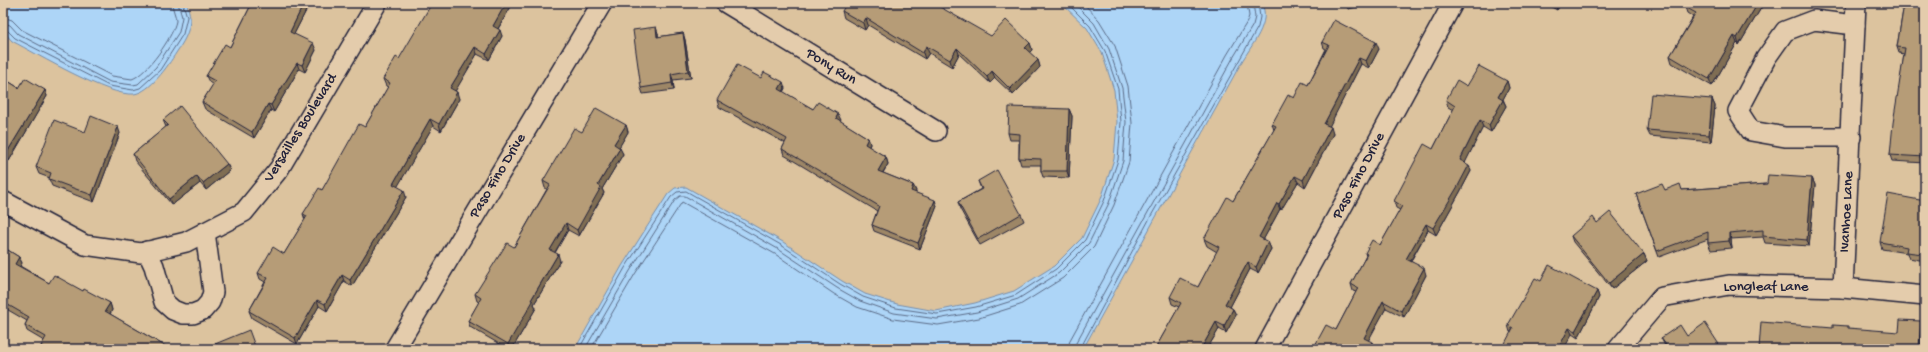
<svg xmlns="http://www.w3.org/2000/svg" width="1928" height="352" viewBox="0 0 1928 352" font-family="'Gochi Hand',sans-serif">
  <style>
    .water { fill: #add5f7; stroke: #758dac }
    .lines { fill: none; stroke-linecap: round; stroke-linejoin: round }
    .shore { stroke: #5a6a86; stroke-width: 1 }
    .minor-casing { stroke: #22223b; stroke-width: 22 }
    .minor { stroke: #e4ccac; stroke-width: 19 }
    .wall { fill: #9d8666; stroke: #22223b }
    .shaded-wall { fill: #7f6d53; stroke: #22223b }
    .building { fill: #b69c77; stroke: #22223b }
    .labels { text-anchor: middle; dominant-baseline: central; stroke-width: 3; stroke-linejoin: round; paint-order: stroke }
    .street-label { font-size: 15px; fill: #22223b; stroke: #e4ccac }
  </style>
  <rect width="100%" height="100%" fill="#dcc39e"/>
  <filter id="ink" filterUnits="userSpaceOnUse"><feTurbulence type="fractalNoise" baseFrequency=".025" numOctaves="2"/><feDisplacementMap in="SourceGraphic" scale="8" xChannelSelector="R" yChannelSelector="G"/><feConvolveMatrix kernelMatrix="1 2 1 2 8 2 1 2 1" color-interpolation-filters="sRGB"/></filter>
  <g filter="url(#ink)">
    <g class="water">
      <path d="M3 3H186C195 22 187 37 176 53 168 66 150 92 134 94 109 97 37 54 12 41L3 31Z"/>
      <path d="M1061 3H1261C1273 21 1250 47 1241 63L1083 349H575L622 266 668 194 675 188 686 187 783 242 842 281 865 294 897 304 936 311 975 303 1014 291 1054 266 1082 238 1101 199 1114 159 1117 122 1114 90 1102 53 1087 28Z"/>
    </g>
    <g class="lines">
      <g class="shore">
        <path d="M3 17 12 20 22 30 112 76 132 79C147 74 173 37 176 21 176 15 172 9 172 3"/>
        <path d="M3 23 10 25 18 34 110 82 133 85 138 84 156 67 179 32 182 17 178 3"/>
        <path d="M3 28 7 30 15 38 109 86 133 90 140 88 160 70 183 34 187 17 183 3"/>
        <path d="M579 349 625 268 671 197 677 192 686 191 781 245 840 284 863 297 896 308 937 314 976 307 1016 295 1056 269 1085 240 1104 201 1118 160 1121 122 1118 89 1105 51 1090 26 1067 3"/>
        <path d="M585 349 630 271 675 200 680 196H685L778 249 837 288 860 301 894 313 937 319 977 312 1018 299 1059 273 1089 243 1109 203 1123 161 1126 122 1122 88 1109 49 1094 23 1074 3"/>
        <path d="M591 349 635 274 682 202 775 254 834 294 857 307 893 319 938 325 979 318 1020 305 1063 278 1094 247 1114 205 1129 162 1132 123 1128 86 1115 46 1099 20 1083 3"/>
        <path d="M1068 349 1070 340 1227 55 1247 22 1249 16 1247 3"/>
        <path d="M1074 349 1076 343 1233 58 1253 25 1255 17 1253 3"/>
        <path d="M1080 349 1151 216 1258 27 1260 17 1258 3"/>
      </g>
      <g class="minor-casing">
        <g id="minor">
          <path d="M726 3 936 131"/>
          <path d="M1851 137H1785L1751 131 1738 111 1766 58 1785 31 1814 20 1855 25"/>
          <path d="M3 201 85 245 141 253 186 242 244 212 279 169 377 3"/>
          <path d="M147 251 154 266 164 302 173 310 183 314H193L203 310 210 302 213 292 205 232"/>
          <path d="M1843 288 1856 3"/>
          <path d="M395 349 602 3"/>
          <path d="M1265 349 1453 3"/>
          <path d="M1618 349 1662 297 1729 285 1843 288 1925 296"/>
        </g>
      </g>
      <use href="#minor" class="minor"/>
    </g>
    <g class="wall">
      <path d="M252 3H310L294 34 316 50 305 72 299 69 274 112 271 110 254 138 205 109 202 102 213 85 209 82 206 76 230 47Z"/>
      <path d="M513 3 498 29 502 36 489 60 477 54 455 91 459 99 441 131 433 126 397 187 406 197 352 286 344 281 327 311 319 306 297 344 252 318 249 311 265 282 260 279 258 273 284 254 305 220 303 214 322 190 365 127 388 87 386 86 383 79 399 59Z"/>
      <path d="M1345 3H1375L1348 9Z"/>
      <path d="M1544 3H1561L1557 10Z"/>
      <path d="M1687 3H1769L1768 5 1764 3 1739 45 1737 43 1712 86 1672 63 1670 56 1693 17 1687 13 1685 7Z"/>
      <path d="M1925 3V163L1892 161 1890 155 1904 54 1899 53 1897 47 1903 10H1901L1899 4Z"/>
      <path d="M842 11 1030 43 1032 50 1029 53 1038 60 1040 67 1013 95 995 78 990 83 959 54 952 67 929 53 925 59 868 25 865 30 844 18Z"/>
      <path d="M658 33V37L683 33 685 40 691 78 673 80 674 90 643 94 641 88Z"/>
      <path d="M1322 42 1379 49 1369 68 1361 64 1329 126 1333 134 1305 187 1298 182 1281 210 1280 209 1263 240 1268 242 1271 249 1258 273 1250 269 1230 307 1233 309 1236 315 1226 333 1219 329 1207 349H1155L1179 307 1172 304 1170 297 1198 287 1217 252 1207 246 1204 239 1233 201 1274 130 1272 124 1294 98 1308 85 1326 49 1324 48Z"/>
      <path d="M3 78 19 88 45 90 47 96 9 161 3 157Z"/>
      <path d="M761 78 785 88 783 92 813 109 841 120 840 121 868 138 870 144 869 147 886 157 888 164 883 173 913 185 916 191 915 192 937 206 920 249 874 231 872 225 877 211 784 155 782 149 785 143 719 107 717 100Z"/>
      <path d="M1507 81 1509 88 1503 99 1506 106 1491 132 1483 127 1465 162 1471 171 1460 192 1436 235 1428 230 1411 261 1426 275 1404 317 1386 308 1368 340 1374 349H1313L1336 330 1356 292 1353 291 1351 284 1366 256 1365 253 1380 245 1400 210 1396 208 1394 201 1433 149 1453 110 1448 107 1446 100 1467 86Z"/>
      <path d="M1712 99 1715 106 1711 142 1650 136 1647 130Z"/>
      <path d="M1069 109 1072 116 1069 178 1043 177 1041 171V165H1021L1019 158V140H1010L1008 133Z"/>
      <path d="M163 120 227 164 230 170 206 190 200 183 172 205 135 161 133 154 166 127Z"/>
      <path d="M626 125 628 132 619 147 623 154 602 189 604 193 579 236 568 230 555 253 560 261 534 304 536 308 512 349H508L470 327 468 321 479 302 477 301 475 294 514 247 547 189 545 188 543 181 582 132Z"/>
      <path d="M85 132 120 133 94 202 52 186 49 179 50 178 39 174 36 167Z"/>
      <path d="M1812 178 1815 185 1809 246 1765 243 1763 237 1731 239 1732 248 1711 250 1708 243V239L1659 257 1636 194 1665 190H1682L1767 184Z"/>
      <path d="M978 181 1021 214 1024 221 980 245 960 209 958 202 981 189Z"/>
      <path d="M1925 201V261L1909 258 1907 253 1882 249 1880 242Z"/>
      <path d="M1597 223 1644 254 1647 261 1612 289 1573 242 1571 236Z"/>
      <path d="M3 247 19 257 22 263 20 266 49 283 83 291 110 303 112 310 110 314 170 349H42L41 346 44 341 27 331 25 325 27 321 3 307Z"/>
      <path d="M1541 281 1597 291 1599 297 1578 338 1572 334 1510 332 1508 325Z"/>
      <path d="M1687 336 1722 349H1667L1664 344 1661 338Z"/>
    </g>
    <g class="shaded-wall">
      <path d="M304 3H310L292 38 290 32Z"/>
      <path d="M506 3H513L496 32 493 26Z"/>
      <path d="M1555 3H1561L1557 10 1555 4Z"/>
      <path d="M1758 3H1764L1739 45 1737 38Z"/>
      <path d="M866 18 868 25 865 30 863 23Z"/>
      <path d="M656 27 658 33 659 44 657 37Z"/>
      <path d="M500 30 502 36 489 60 486 54Z"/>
      <path d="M683 33 685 40 691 78 688 71Z"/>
      <path d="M1734 36 1737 43 1712 86 1709 79Z"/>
      <path d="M1376 42 1379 49 1369 68 1366 61Z"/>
      <path d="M313 43 316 50 305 72 302 65Z"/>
      <path d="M1030 43 1032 50 1027 55 1025 48Z"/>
      <path d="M926 46 929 53 925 59 923 53Z"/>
      <path d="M475 47 477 54 453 95 450 88Z"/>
      <path d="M957 48 959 54 952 67 950 60Z"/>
      <path d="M1359 58 1361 64 1327 131 1324 124Z"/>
      <path d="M1038 60 1040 67 1013 95 1010 89Z"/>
      <path d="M297 63 299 69 274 112 271 105Z"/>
      <path d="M992 71 995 78 990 83 987 77Z"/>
      <path d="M671 74 673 80 674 90 672 83Z"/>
      <path d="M1507 81 1509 88 1501 103 1498 97Z"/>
      <path d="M783 82 785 88 781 96 779 89Z"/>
      <path d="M45 90 47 96 9 161 6 154Z"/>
      <path d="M457 92 459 99 441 131 439 124Z"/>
      <path d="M1712 99 1715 106 1711 142 1709 135Z"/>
      <path d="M1503 100 1506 106 1491 132 1489 125Z"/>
      <path d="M268 104 271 110 254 138 252 132Z"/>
      <path d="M1069 109 1072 116 1069 178 1067 171Z"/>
      <path d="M838 114 841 120 838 125 836 118Z"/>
      <path d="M430 119 433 126 395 191 393 184Z"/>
      <path d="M1480 120 1483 127 1463 167 1460 160Z"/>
      <path d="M626 125 628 132 617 151 614 144Z"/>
      <path d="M118 127 120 133 94 202 92 195Z"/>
      <path d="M1331 127 1333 134 1305 187 1303 180Z"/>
      <path d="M868 138 870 144 867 151 865 144Z"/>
      <path d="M620 148 623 154 602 189 604 193 579 236 577 230 598 185Z"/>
      <path d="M886 157 888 164 880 177 878 171Z"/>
      <path d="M227 164 230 170 206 190 203 183Z"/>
      <path d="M1469 165 1471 171 1460 192 1436 235 1433 228Z"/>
      <path d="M197 176 200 183 172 205 169 199Z"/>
      <path d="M1295 176 1298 182 1281 210 1279 204Z"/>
      <path d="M1812 178 1815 185 1809 246 1807 240Z"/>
      <path d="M913 185 916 191 914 197 911 191Z"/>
      <path d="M404 190 406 197 352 286 350 280Z"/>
      <path d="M935 200 937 206 920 249 918 243Z"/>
      <path d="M1277 203 1280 209 1261 244 1259 237Z"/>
      <path d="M566 223 568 230 552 257 550 250Z"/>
      <path d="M1426 224 1428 230 1408 265 1406 259Z"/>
      <path d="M1729 233 1731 239 1732 248 1729 241Z"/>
      <path d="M1268 242 1271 249 1258 273 1256 267Z"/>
      <path d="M1924 245 1925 247V261L1923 254Z"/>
      <path d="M558 254 560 261 534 304 536 308 512 349H510L508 344 531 300Z"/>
      <path d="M1644 254 1647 261 1612 289 1609 283Z"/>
      <path d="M19 257 22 263 18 270 15 264Z"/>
      <path d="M1248 262 1250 269 1228 311 1225 304Z"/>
      <path d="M1424 268 1426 275 1404 317 1401 311Z"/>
      <path d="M342 275 344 281 327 311 325 304Z"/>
      <path d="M1597 291 1599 297 1578 338 1575 331Z"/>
      <path d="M317 300 319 306 297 344 295 338Z"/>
      <path d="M1383 301 1386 308 1366 345 1364 338Z"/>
      <path d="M110 303 112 310 108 318 105 311Z"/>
      <path d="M1233 309 1236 315 1226 333 1224 326Z"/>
      <path d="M1921 321 1923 328 1922 349H1919Z"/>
      <path d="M1216 322 1219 329 1207 349H1201Z"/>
      <path d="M1569 328 1572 334 1564 349H1558Z"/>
      <path d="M1372 342 1374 349H1368Z"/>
    </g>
    <g class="building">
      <path d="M252 3H304L290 32 313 43 302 65 297 63 271 105 268 104 252 132 202 102 215 81 206 76 225 44 230 47Z"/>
      <path d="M432 3H506L493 26 500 30 486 54 475 47 450 88 457 92 439 124 430 119 393 184 404 190 350 280 342 275 325 304 317 300 295 338 249 311 268 278 258 273 273 247 284 254 307 216 303 214 319 188 322 190 359 124 365 127 390 83 383 79 396 57 399 59Z"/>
      <path d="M847 3H933L991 36 1006 20 1030 43 1025 48 1038 60 1010 89 992 71 987 77 957 48 950 60 926 46 923 53 866 18 863 23 842 11Z"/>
      <path d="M1687 3H1758L1737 38 1734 36 1709 79 1670 56 1696 13 1685 7Z"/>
      <path d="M1899 3H1925V157L1890 155 1893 123 1905 48 1897 47 1904 4H1899Z"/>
      <path d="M1334 20 1376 42 1366 61 1359 58 1324 124 1331 127 1303 180 1295 176 1279 204 1277 203 1259 237 1268 242 1256 267 1248 262 1225 304 1233 309 1224 326 1216 322 1201 349H1155L1181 303 1170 297 1180 278 1198 287 1219 247 1204 239 1227 197 1233 201 1276 126 1272 124 1288 95 1294 98 1302 82 1308 85 1329 45 1322 42Z"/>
      <path d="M656 27 657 37 683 33 688 71 671 74 672 83 641 88 633 30Z"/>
      <path d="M737 65 761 78 764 72 783 82 779 89 813 109 818 102 838 114 836 118 868 138 865 144 886 157 878 171 913 185 911 191 935 200 918 243 872 225 879 206 782 149 787 139 717 100Z"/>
      <path d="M1479 66 1507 81 1498 97 1503 100 1489 125 1480 120 1460 160 1469 165 1458 186 1433 228 1426 224 1406 259 1424 268 1401 311 1383 301 1364 338 1372 342 1368 349H1313L1326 325 1336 330 1358 288 1351 284 1367 254 1365 253 1372 240 1380 245 1402 206 1394 201 1424 144 1433 149 1455 106 1446 100 1457 80 1467 86Z"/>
      <path d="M3 78 19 88 25 78 45 90 6 154 3 152Z"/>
      <path d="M1651 94 1712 99 1709 135 1647 130Z"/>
      <path d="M180 106 227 164 203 183 197 176 169 199 133 154 168 125 163 120Z"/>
      <path d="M1009 107 1069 109 1067 171H1041V159L1019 158 1020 134 1008 133Z"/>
      <path d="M596 108 626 125 614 144 620 148 598 185 601 187 577 230 566 223 550 250 558 254 531 300 533 301 508 344 468 321 481 298 475 294 507 243 514 247 537 207 550 185 543 181 574 128 582 132Z"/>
      <path d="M91 116 118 127 92 195 49 179 51 173 36 167 54 120 85 132Z"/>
      <path d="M997 170 1021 214 978 239 958 202 982 189 978 181Z"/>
      <path d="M1768 175 1812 178 1807 240 1763 236V230L1729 233V241L1708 243V232L1657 251 1636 194 1662 184 1665 190 1680 184 1682 190 1767 184Z"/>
      <path d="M1888 194 1925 201V245H1924L1923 254 1906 252 1907 247 1880 242Z"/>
      <path d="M1610 212 1644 254 1609 283 1571 236 1593 217 1597 223Z"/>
      <path d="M3 247 19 257 15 264 49 283 54 275 83 291 84 289 110 303 105 311 170 349H47L41 346 46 337 25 325 29 317 3 302Z"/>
      <path d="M1549 265 1597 291 1575 331 1569 328 1558 349H1502L1513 328 1508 325 1535 278 1541 281Z"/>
      <path d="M1900 320 1921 321 1919 349H1759L1761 322 1833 328V325L1848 326V328L1899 332Z"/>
      <path d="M1705 323 1722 349H1669L1661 338 1680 325 1687 336Z"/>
      <path d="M249 330 256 349H203Z"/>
    </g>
  </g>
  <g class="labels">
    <g class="street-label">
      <text transform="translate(831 67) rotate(31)">Pony Run</text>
      <text transform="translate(301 128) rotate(-58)">Versailles Boulevard</text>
      <text transform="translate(498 176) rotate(-59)">Paso Fino Drive</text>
      <text transform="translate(1359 176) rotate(-62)">Paso Fino Drive</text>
      <text transform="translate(1847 212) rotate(-87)">Ivanhoe Lane</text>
      <text x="1766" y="287">Longleaf Lane</text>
    </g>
  </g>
  <rect width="1928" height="352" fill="none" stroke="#e4ccac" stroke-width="16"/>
  <rect x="8" y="8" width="1912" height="336" fill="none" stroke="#22223b" stroke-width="1.5" filter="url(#ink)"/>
</svg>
